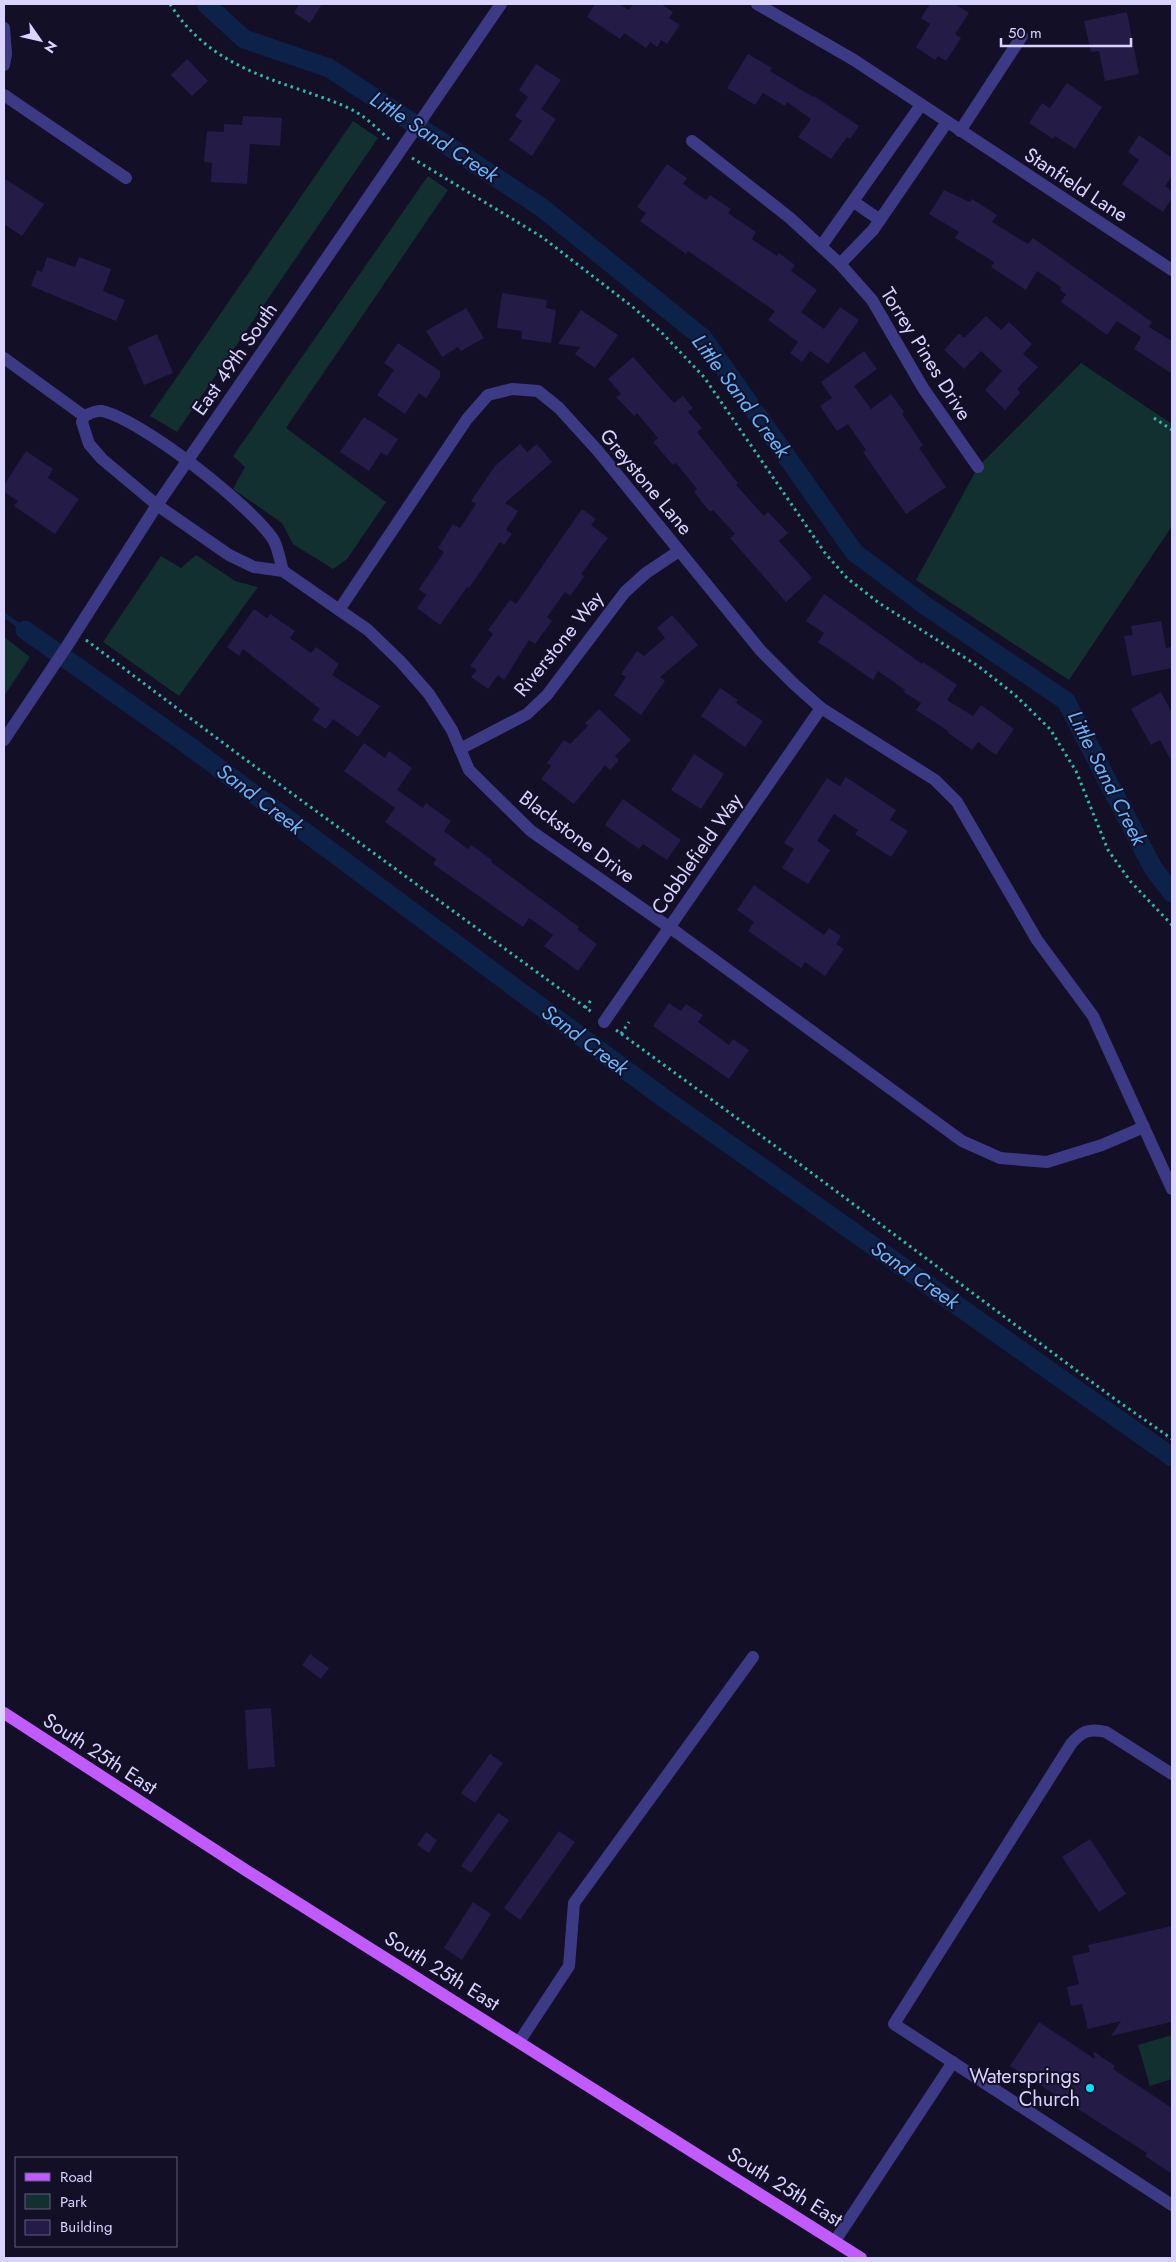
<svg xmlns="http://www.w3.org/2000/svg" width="1176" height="2262" viewBox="0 0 1176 2262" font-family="Jost,sans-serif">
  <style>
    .green { fill: #12302f }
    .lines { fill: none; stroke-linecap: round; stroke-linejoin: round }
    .stream { stroke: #0c2248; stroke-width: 5 }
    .canal { stroke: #0c2248; stroke-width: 19 }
    .building { fill: #241b47 }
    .path { stroke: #2fb8b0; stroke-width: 3; stroke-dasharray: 2.5 4; stroke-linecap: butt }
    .minor { stroke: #3d3a85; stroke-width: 12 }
    .major { stroke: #c25bff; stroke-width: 12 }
    .poi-dot { fill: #00e5ff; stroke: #130f26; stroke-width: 2 }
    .labels { text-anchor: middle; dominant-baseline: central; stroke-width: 4; stroke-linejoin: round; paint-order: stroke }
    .street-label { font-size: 20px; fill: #d9d4ff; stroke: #130f26 }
    .poi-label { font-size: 20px; fill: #d9d4ff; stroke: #130f26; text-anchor: end }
    .water-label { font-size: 21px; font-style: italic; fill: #62b6ff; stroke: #130f26 }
  </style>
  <rect width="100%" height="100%" fill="#130f26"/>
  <g class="green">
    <path d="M353 121 378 138 177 432 150 416Z"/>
    <path d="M428 176 448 190 286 428 386 502 347 559 333 569 293 544 282 523 233 489 245 467 233 456Z"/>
    <path d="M1081 363 1172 424V526L1069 680 916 580 978 467Z"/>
    <path d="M196 555 235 581 258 587 179 696 103 642 161 556 181 568Z"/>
    <path d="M4 637 30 657 4 696Z"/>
    <path d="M1172 2035V2079L1150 2086 1138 2045Z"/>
  </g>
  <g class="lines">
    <path class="stream" d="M4 615 25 630"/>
    <g class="canal">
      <path d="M206 4 244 39 329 68 541 207 703 338 854 552 926 606 1066 701 1153 868 1172 893"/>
      <path d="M25 630 185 743 665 1099 1172 1457"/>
    </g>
  </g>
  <g class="building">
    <path d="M299 4H322L310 23 294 13Z"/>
    <path d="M595 4H619L629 10 633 4H661L673 12 669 18 680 25 667 44 661 40 657 47 650 42 646 48 624 33 620 39 587 17Z"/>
    <path d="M930 4H955L969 13 955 34 961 38 946 61 938 56 935 60 916 47 930 24 921 18Z"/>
    <path d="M1127 12 1139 74 1105 81 1099 51 1091 52 1084 21Z"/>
    <path d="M748 54 772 68 770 71 813 97 814 96 859 126 850 139 847 137 831 159 798 137 811 119 787 102 785 106 763 93 755 105 727 88Z"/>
    <path d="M187 59 208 81 192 96 171 75Z"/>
    <path d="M536 64 561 80 541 109 556 119 532 156 509 140 522 121 515 116 528 97 519 90Z"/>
    <path d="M1067 83 1102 107 1075 149 1055 136 1053 139 1029 123 1042 103 1050 108Z"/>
    <path d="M243 116 282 118 280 146 250 144 247 184 211 182 212 163 204 162 207 131 224 132V124L242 125Z"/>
    <path d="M1139 135 1172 158V176L1165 186 1172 191V198L1163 212 1122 184 1139 160 1128 152Z"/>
    <path d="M667 164 687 178 683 184 706 200 710 195 731 209 728 213 756 232 752 239 777 256 779 253 795 265 791 271 817 290 801 312 824 329 840 307 859 320 828 364 810 351 802 362 790 353 798 342 768 320 775 311 688 251 686 254 640 221 646 213 637 207Z"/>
    <path d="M4 178 44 204 22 236 4 224Z"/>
    <path d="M944 190 970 202 972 199 997 215 992 222 1028 244 1033 238 1152 322 1149 327 1172 341V374L1134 349 1141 337 1117 321 1107 335 1061 302 1066 294 1060 290 1061 287 1037 271 1026 290 991 267 994 262 955 238 959 232 929 214Z"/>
    <path d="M47 257 75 267 79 257 111 269 103 291 125 300 116 321 31 286 37 270 42 272Z"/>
    <path d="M502 293 547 300 546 308 556 310 551 343 521 339 522 331 497 328Z"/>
    <path d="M466 308 484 338 461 351 458 347 442 357 426 331Z"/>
    <path d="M581 310 618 335 595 368 575 354 580 347 558 344Z"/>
    <path d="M986 316 1001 330 1009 322 1032 344 1023 354 1038 367 1017 389 1020 393 1005 410 985 390 1002 371 981 351 964 369 944 350 959 333 964 338Z"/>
    <path d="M157 334 173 373 144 385 128 347Z"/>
    <path d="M398 343 440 371V377L426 398 419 393 405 414 377 395 394 370 384 363Z"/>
    <path d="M864 351 877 369 854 386 871 409 891 394 904 412 902 414 923 445 919 448 946 487 906 514 863 452 866 450 848 424 837 431 820 406 832 398 821 382Z"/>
    <path d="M633 357 674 403 683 396 693 408 688 412 702 428 697 432 738 483 736 485 764 516 768 512 788 533 779 541 812 578 786 602 730 538 735 534 713 510 710 512 694 492 697 489 676 463 673 465 653 442 658 438 637 413 634 416 616 397 621 394 608 379Z"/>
    <path d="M364 417 398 439 387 456 381 452 369 471 340 452Z"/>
    <path d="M520 444 527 452 537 444 552 462 505 503 518 511 506 530 512 534 504 545 500 542 469 588 467 587 440 625 417 608 426 595 419 589 444 552 438 548 453 524 460 528 476 504 471 501 495 466Z"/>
    <path d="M26 451 53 469 48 478 79 499 55 534 14 506 18 501 4 492V485Z"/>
    <path d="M582 509 596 519 591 525 608 538 581 574 584 577 570 596 565 592 547 617 552 621 535 644 529 640 504 680 498 675 488 689 471 677 477 670 470 666 493 634 488 630 510 600 516 604Z"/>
    <path d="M824 594 922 664 923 662 957 685 947 700 973 716 981 705 1014 729 996 755 978 742 972 750 947 732 948 731 916 710 921 703 904 692 905 690 878 671 873 680 818 642 824 633 806 621Z"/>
    <path d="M254 609 267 618 270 614 295 631 290 638 311 653 316 647 339 664 332 675 380 706 358 737 333 719 326 729 312 720 320 709 243 649 239 656 227 647Z"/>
    <path d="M672 615 698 645 660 677 665 681 641 715 614 695 626 677 621 674 637 651 644 656 665 638 657 628Z"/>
    <path d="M1161 621 1166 648 1172 647V668L1132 676 1124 636 1133 635 1131 626Z"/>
    <path d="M720 688 738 700 736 703 763 721 745 747 701 716Z"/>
    <path d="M1161 692 1172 713V762L1160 740 1151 745 1131 709Z"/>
    <path d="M599 709 631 740 615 756 619 760 610 770 605 765 574 804 541 779 551 766 547 763 564 740 570 744 588 726 585 723Z"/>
    <path d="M364 743 385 758 389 751 412 768 397 790 423 808 426 803 451 821 444 831 468 849 471 845 492 860 491 862 579 927 577 929 597 944 578 971 544 946 553 935 529 918 523 927 433 864 436 859 385 822 395 808 344 771Z"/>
    <path d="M694 754 724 774 701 809 671 790Z"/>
    <path d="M846 777 896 810 890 820 908 831 891 857 855 834 858 830 834 814 817 841 830 850 808 884 782 868 794 849 784 843 827 778 840 786Z"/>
    <path d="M623 799 681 840 667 860 643 844 639 849 605 825Z"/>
    <path d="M754 885 824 935 829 928 841 936 836 944 844 949 825 976 805 962 801 968 748 931 754 922 737 910Z"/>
    <path d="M669 1003 681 1011 686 1004 703 1015 698 1022 729 1045 733 1039 749 1050 729 1079 653 1026Z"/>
    <path d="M310 1654 329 1668 321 1679 302 1665Z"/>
    <path d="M271 1708 275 1767 248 1769 245 1710Z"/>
    <path d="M490 1754 503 1763 475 1803 461 1793Z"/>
    <path d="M498 1813 509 1820 471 1873 461 1866Z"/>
    <path d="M559 1831 575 1842 520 1920 504 1908Z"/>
    <path d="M426 1832 437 1840 429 1853 417 1845Z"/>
    <path d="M1090 1839 1126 1894 1099 1912 1062 1857Z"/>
    <path d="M473 1902 491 1914 462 1960 444 1948Z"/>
    <path d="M1172 1926V2022L1111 2036 1121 2021 1088 2029 1082 2004 1071 2006 1067 1987 1079 1984 1072 1956 1090 1952 1088 1945Z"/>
    <path d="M1039 2022 1095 2059 1093 2051 1115 2066 1113 2069 1172 2108V2174L1145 2156 1147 2153 1010 2066Z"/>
  </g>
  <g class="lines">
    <g class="path">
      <path d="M170 4C202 55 250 73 304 91 323 98 344 104 361 115 371 122 381 132 390 140"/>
      <path d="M412 158 542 237 634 308 663 334 704 377 825 553 847 578 879 603 978 666 1015 695 1050 729 1076 771 1108 850 1131 882 1172 925"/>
      <path d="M1154 418 1172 430"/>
      <path d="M86 640 242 757 593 1013"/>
      <path d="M585 1008 592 999"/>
      <path d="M616 1030 793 1159 1112 1397 1172 1439"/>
      <path d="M621 1034 629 1022"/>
    </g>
    <g class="minor">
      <path d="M757 4 854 60 1172 270"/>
      <path d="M4 28 6 54 4 65"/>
      <path d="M4 95 126 178"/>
      <path d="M960 131 1022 36"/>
      <path d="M692 141 790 218 840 264 872 300 923 388 978 467"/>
      <path d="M854 202 880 220"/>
      <path d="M822 245 921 105"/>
      <path d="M840 264 873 230 947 122"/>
      <path d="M4 358 84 416"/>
      <path d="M84 416 82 422 89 444 102 459 157 505 229 555 254 567 283 571 368 630 401 662 429 694 452 730 469 770 531 831 679 934 962 1141 1000 1158 1047 1162 1102 1145 1144 1127"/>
      <path d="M84 416C89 414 96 410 102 411 142 420 249 504 273 539 278 547 280 561 283 571"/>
      <path d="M339 610 467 419 488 395 512 389 538 391 559 408 598 451 761 651 794 684 821 708 935 780 957 802 1037 940 1093 1016 1172 1189"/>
      <path d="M4 740 67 646 157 505 501 4"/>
      <path d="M460 749 527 714 547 695 625 592 646 573 679 551"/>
      <path d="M604 1022 821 708"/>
      <path d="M1172 1774 1106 1732C1089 1728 1082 1731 1071 1744L894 2024 1172 2205"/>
      <path d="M519 2042 569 1966 574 1903 753 1657"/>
      <path d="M835 2241 953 2062"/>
    </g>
    <path class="major" d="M4 1713 247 1871 861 2258"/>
  </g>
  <circle class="poi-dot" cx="1090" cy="2088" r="5"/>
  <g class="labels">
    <g class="street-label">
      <text transform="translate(1076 185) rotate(33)">Stanfield Lane</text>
      <text transform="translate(926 354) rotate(58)">Torrey Pines Drive</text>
      <text transform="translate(235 359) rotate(-55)">East 49th South</text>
      <text transform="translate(646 482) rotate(50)">Greystone Lane</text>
      <text transform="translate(559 644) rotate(-51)">Riverstone Way</text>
      <text transform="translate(577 837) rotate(37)">Blackstone Drive</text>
      <text transform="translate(697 854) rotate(-55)">Cobblefield Way</text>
      <text transform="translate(100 1754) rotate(33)">South 25th East</text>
      <text transform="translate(442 1971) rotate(32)">South 25th East</text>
      <text transform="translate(785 2187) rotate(32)">South 25th East</text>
    </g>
    <g class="poi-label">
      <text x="1080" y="2076">Watersprings<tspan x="1080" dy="23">Church</tspan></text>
    </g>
    <g class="water-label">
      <text transform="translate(434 137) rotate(33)">Little Sand Creek</text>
      <text transform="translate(741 396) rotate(53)">Little Sand Creek</text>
      <text transform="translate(1107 778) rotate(63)">Little Sand Creek</text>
      <text transform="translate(260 799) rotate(37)">Sand Creek</text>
      <text transform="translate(585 1040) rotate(37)">Sand Creek</text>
      <text transform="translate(915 1275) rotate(35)">Sand Creek</text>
    </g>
  </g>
  <rect width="1176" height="2262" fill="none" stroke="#d9d4ff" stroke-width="10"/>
  <rect x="15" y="2157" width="162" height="90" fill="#130f26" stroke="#625e7d"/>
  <rect x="25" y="2173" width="25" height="8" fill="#c25bff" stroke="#625e7d"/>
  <text x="60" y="2182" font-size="15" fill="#d9d4ff">Road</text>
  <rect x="25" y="2194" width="25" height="15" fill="#12302f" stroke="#625e7d"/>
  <text x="60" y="2207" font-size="15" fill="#d9d4ff">Park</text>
  <rect x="25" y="2220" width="25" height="15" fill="#241b47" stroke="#625e7d"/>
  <text x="60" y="2232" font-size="15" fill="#d9d4ff">Building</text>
  <g transform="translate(40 40) rotate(124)" stroke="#130f26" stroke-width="4" paint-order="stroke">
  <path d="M0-4L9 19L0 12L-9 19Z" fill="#d9d4ff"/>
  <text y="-8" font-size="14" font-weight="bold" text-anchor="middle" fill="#d9d4ff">N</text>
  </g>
  <path d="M1001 38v8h130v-8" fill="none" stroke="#d9d4ff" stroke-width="2.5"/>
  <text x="1008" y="38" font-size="15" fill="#d9d4ff" stroke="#130f26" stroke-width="4" paint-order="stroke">50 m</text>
</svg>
